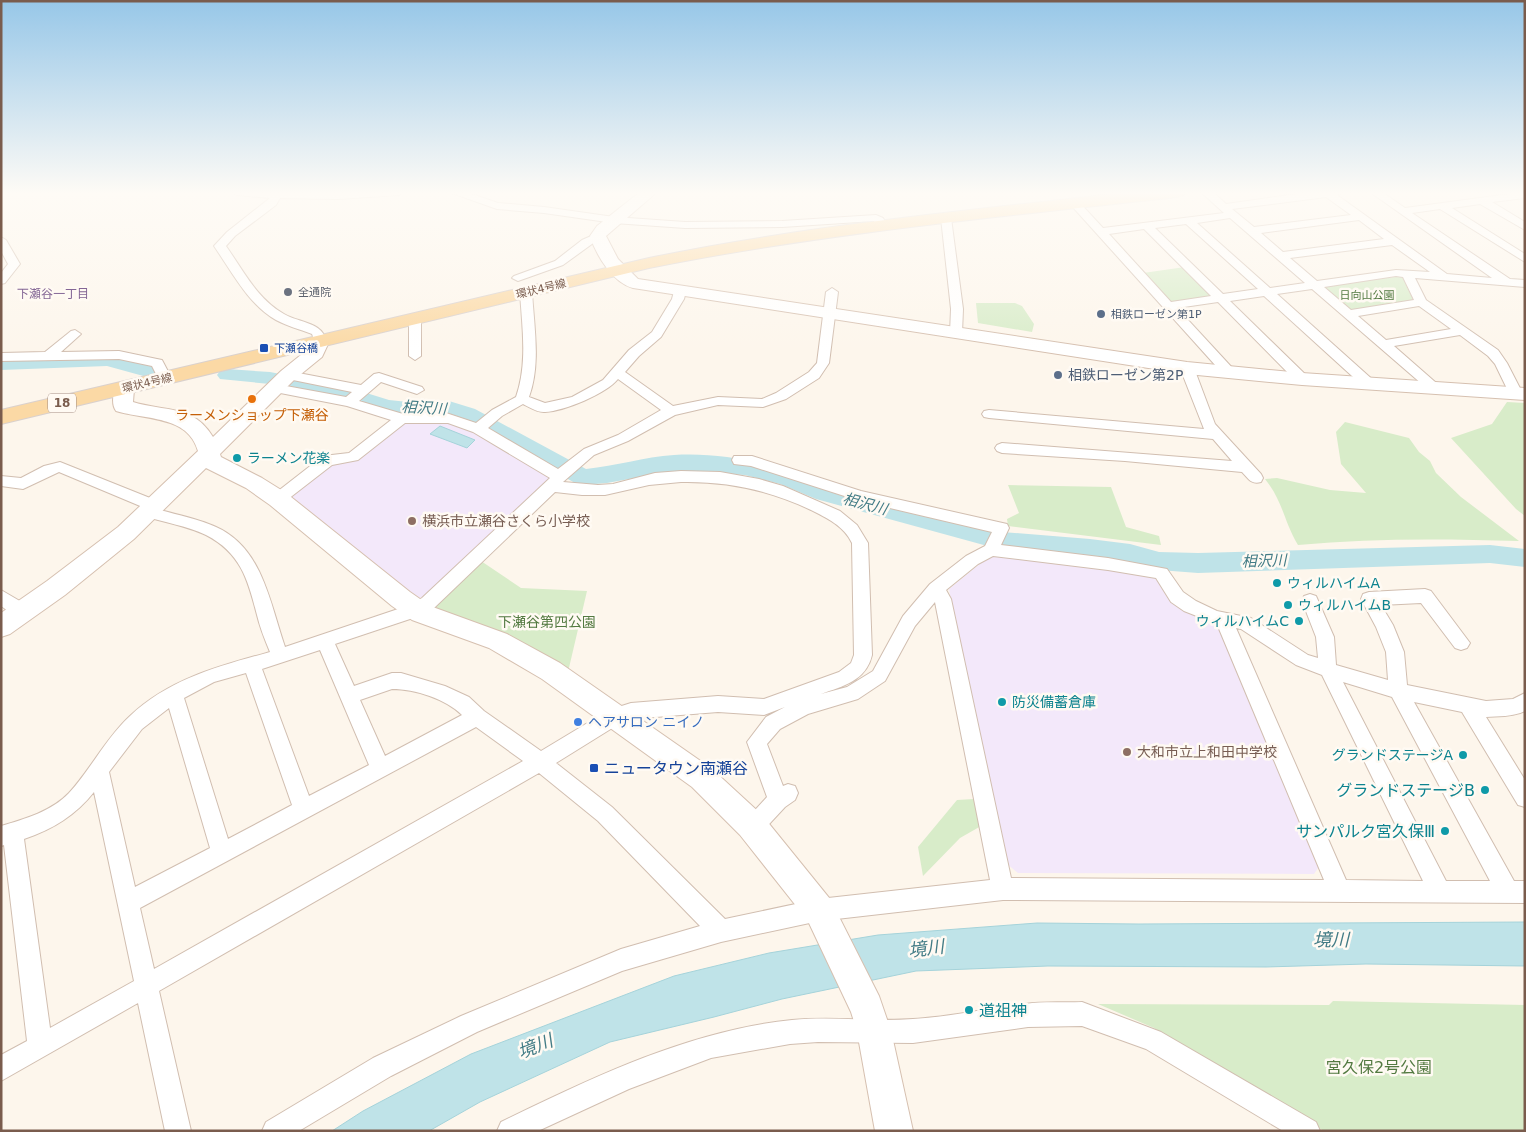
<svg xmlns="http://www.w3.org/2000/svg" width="1526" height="1132" viewBox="0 0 1526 1132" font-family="'DejaVu Sans','Noto Sans JP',sans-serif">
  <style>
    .education { fill: #f3e8fa }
    .green { fill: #d8ecc9 }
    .water { fill: #bfe3e8; stroke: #a5d3da }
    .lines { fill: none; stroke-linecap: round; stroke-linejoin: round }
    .river { fill: #bfe3e8; fill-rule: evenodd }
    .street-casing { stroke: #d1beb0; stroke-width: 2 }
    .secondary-casing { stroke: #d6c0b0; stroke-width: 2 }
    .primary-casing { stroke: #dad1cd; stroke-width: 2 }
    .street { fill: #fff; fill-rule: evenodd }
    .secondary { fill: #fff; fill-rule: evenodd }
    .primary { fill: #fbd9a5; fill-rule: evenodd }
    .worship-dot { fill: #6b7280; stroke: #fffaf3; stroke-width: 2 }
    .service-dot { fill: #5c6f8a; stroke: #fffaf3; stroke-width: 2 }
    .transit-dot { fill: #1a4fb4; stroke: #fffaf3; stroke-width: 2 }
    .food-dot { fill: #e8710a; stroke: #fffaf3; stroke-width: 2 }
    .culture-dot { fill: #0f9aa8; stroke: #fffaf3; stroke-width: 2 }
    .education-dot { fill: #8d6e63; stroke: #fffaf3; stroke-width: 2 }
    .shop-dot { fill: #3f7fe0; stroke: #fffaf3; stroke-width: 2 }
    .labels { text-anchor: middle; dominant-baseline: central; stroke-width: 5; stroke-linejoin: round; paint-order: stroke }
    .far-street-label { font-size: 11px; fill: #7a5c4d; stroke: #fffaf3 }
    .far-worship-label { font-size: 11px; fill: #5b616d; stroke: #fffaf3; text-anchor: start }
    .far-park-label { font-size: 11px; fill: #537a41; stroke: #fffaf3 }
    .far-service-label { font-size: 11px; fill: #4e5e75; stroke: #fffaf3; text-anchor: start }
    .far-transit-label { font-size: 11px; fill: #164399; stroke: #fffaf3; text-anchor: start }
    .far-neighbourhood-label { font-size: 12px; fill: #846695; stroke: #fffaf3 }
    .shield { fill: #fffaf3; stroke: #a28b7f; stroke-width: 1 }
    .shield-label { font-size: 12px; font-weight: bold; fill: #7a5c4d }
    .service-label { font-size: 14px; fill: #4e5e75; stroke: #fffaf3; text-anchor: start }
    .food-label { font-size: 14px; fill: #c56008; stroke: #fffaf3 }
    .culture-label { font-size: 14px; fill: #0d838f; stroke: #fffaf3; text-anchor: start }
    .education-label { font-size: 14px; fill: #785e54; stroke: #fffaf3; text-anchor: start }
    .park-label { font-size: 14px; fill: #537a41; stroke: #fffaf3 }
    .shop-label { font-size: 14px; fill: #366cbe; stroke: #fffaf3; text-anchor: start }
    .water-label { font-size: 15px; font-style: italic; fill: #437c86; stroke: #fffaf3 }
    .near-transit-label { font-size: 16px; fill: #164399; stroke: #fffaf3; text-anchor: start }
    .near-culture-label { font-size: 16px; fill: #0d838f; stroke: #fffaf3; text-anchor: end }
    .near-park-label { font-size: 16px; fill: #537a41; stroke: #fffaf3 }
    .near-water-label { font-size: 18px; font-style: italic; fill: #437c86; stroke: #fffaf3 }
  </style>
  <rect width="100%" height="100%" fill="#fdf6ec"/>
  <g class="education">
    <path d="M444 421 485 435 549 472V479L424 597 417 598 290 496 334 461 406 422Z"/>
    <path d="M998 556 1152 575 1159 579 1167 596 1220 629 1320 865 1314 874 1018 873 1007 864 958 641 949 589 987 558Z"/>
  </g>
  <g class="green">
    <path d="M1185 267 1215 296 1171 303 1143 273Z"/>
    <path d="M1402 276 1414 302 1348 310 1323 288 1324 286Z"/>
    <path d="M976 303H1015L1022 306 1034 324 1032 332 978 323Z"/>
    <path d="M1507 402 1525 403V516L1516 509 1451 438 1492 424Z"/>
    <path d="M1345 422 1409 438 1419 452 1430 461 1436 473 1461 497 1519 541C1445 539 1372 538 1298 545 1284 522 1283 501 1265 479L1277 478 1330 490 1366 493 1341 464 1336 432Z"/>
    <path d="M1008 485 1111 487 1126 527 1159 536 1161 545 1008 526 1007 519 1019 513Z"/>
    <path d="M481 561 521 588 587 591 568 672 427 608Z"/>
    <path d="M974 799 981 826 960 838 923 876 918 847 957 800Z"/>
    <path d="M1333 1001 1525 1005V1131H1324L1154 1028 1098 1004 1329 1005Z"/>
  </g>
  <g class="water">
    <path d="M440 426 475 440 467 448 430 434Z"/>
    <path d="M1525 922V966L1366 964 1266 967 1048 966 916 971 782 999 714 1017 610 1042 480 1102 429 1131H332L363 1111 471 1054 674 976 769 953 878 935 1037 923 1138 924Z"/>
  </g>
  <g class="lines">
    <g class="river">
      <path d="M108 354 154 367 157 371 154 375 147 377 107 366 1 370V358Z"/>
      <path d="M227 369 270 372 347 387 389 400 408 402 449 401 475 409 586 469C616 466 644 457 674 455 725 452 776 464 823 485L1002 532 1090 539 1130 544 1159 552 1198 553 1490 545 1525 549V567L1490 563 1198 573 1159 570 1130 562 1090 557 1002 550 816 499 780 484 745 475 673 471 607 483 583 485 575 483 461 419 448 415 408 416 387 414 343 400 270 384 220 379 217 375 220 371Z"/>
    </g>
    <g class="street-casing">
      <g id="street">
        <path d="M232 192H404L399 195 338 199 280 198 276 205 235 236 226 246C243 270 257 299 284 314 299 323 324 322 326 342L324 345H316L312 334C299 329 287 326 276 320 248 304 232 272 214 246L227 232 270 198 237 195Z"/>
        <path d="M449 192H466L498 203 544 207 614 217 685 222 782 221 876 215 883 218 887 225 882 228 878 227 874 221 782 227 685 228 614 223 544 213 497 209Z"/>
        <path d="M1201 192H1213L1226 204 1311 192H1343L1337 195 1447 274 1492 278 1370 192H1382L1405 208 1525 192V198L1492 202 1525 222V230L1480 204 1452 208 1525 254V262L1440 209 1412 213 1510 279 1525 280V287L1415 278 1426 300 1498 350 1507 363 1523 394 1516 398 1511 397 1495 364 1488 356 1460 335 1394 346 1442 388 1440 391H1430L1312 289 1277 294 1373 380 1375 383 1373 386H1363L1264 296 1230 301 1307 376 1309 379 1307 382H1297L1218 302 1177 308 1237 373 1235 376H1225L1070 204 1075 201 1079 202 1103 228 1224 213ZM1326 197 1351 215 1254 227 1232 209ZM1230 218 1305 283 1270 288 1197 223ZM1359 220 1384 239 1283 252 1261 233ZM1186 224 1258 289 1223 294 1155 228ZM1144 229 1211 296 1171 302 1109 234ZM1392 245 1430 272 1396 270 1317 281 1290 258ZM1396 276 1403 277 1414 300 1351 310 1324 287ZM1419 306 1451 329 1386 340 1358 316Z"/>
        <path d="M946 215 951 218 963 309 962 333 956 337 950 333 951 309 941 218Z"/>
        <path d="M598 233 603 236 563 265 518 281 512 278 514 276 555 261 582 240Z"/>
        <path d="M1 237 6 240 20 264 5 283 1 284V273L8 264 1 251Z"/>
        <path d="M680 287 686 291 684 299 661 337 639 356 625 372 673 406 718 397 762 399 776 393 809 372 817 363 826 292 832 288 838 292 829 363 819 378 786 399 763 407 718 405 675 415 628 441 594 455 563 482 598 485 613 484 655 473 681 471 720 472 759 479 783 486 840 511 857 525 868 543 872 655C866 681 843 686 821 694L847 687 873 671 903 616 930 584 966 556 985 546 992 532 860 501 751 466 734 464 732 460 734 456H752L861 491 1007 524 1009 528 1001 545 1108 558 1167 569 1183 592 1196 601 1217 611 1251 618 1308 655 1318 658 1316 637 1302 601 1304 596 1310 594 1316 596 1334 637 1336 665 1388 680 1386 652 1376 627 1361 599 1363 594 1369 592 1425 589 1431 591 1470 643 1467 648 1461 650 1455 648 1421 603 1381 605 1393 625 1404 652 1407 685 1486 701 1513 699 1525 693V711C1513 717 1498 716 1486 717L1525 780V807L1518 805 1462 712 1414 702 1514 881H1525V903L1003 900 819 921 721 942 622 971 477 1032 391 1076 299 1131H262L266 1122 373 1058 461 1016 621 949 700 926 598 821 539 773 159 991 191 1131H165L138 1003 1 1081V1055L27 1041 4 845 1 846V826C25 819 52 811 69 793 91 769 106 738 130 716 169 679 219 666 270 652 265 640 260 628 257 615 248 580 241 553 206 535 187 526 163 522 144 516L141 512 145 508 59 472 23 489 1 486V476L21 478 44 466 60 462 160 502 163 506 160 510C178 515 199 519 216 527 263 548 270 604 285 647L410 605 422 598 550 478 473 432 448 423H405L358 460 332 465 283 503 278 504 273 503 270 499 273 495 323 456 349 453 391 420 347 406 270 391 268 388 275 384 346 397 352 392 283 378 281 375 283 372 288 371 361 385 374 374 379 373 422 387 424 390 417 394 381 382 359 401 403 414 443 412 476 423 492 410 516 397C528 363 522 326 520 292L522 289 526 288 532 292C534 327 541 364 529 397L545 403 572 397 603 380 629 350 652 332 672 299 674 291ZM618 379 661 410 618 435 584 449 558 469 488 428 502 416 523 404C529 407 538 413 545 412 564 411 606 394 618 379ZM681 482C727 481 769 490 811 510 827 518 844 526 852 543L854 655 851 663 839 672 764 699 718 696 631 703 609 710 541 751 484 711 469 697 445 686 401 673H392L354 686 335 644 422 615 434 608 555 492 582 495H605L649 485ZM993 556 1108 570 1156 578 1171 602 1184 611 1217 624 1324 880 1011 878 951 599 946 590 978 564ZM935 602 990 880 819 899 725 919 612 807 556 763 622 722 631 719 718 712 764 715 785 707 766 717 747 742 767 797 745 821 742 828 745 835 752 838 759 835 785 807 795 800 798 793 795 786 788 784 783 786 767 744 780 729 808 714 858 699 885 681 915 626ZM1236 628 1241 629 1296 665 1322 675 1423 881 1346 880ZM320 650 369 765 309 796 262 669ZM246 673 292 805 228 839 184 698 214 682ZM1343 682 1392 697 1490 881H1446ZM392 689C415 689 446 699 462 715L385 756 360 700ZM169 708 210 848 135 887 109 772 142 729ZM476 727 523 761 154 969 140 908ZM94 792 134 981 50 1028 24 839C52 830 76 815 94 792Z"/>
        <path d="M415 316 421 320V356L415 360 409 356V320Z"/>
        <path d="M75 330 81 334 61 352 119 351 157 359 162 360 172 379 165 383 160 382 152 366 119 359 1 361V353L45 352 71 331Z"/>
        <path d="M1187 364 1194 368 1215 424 1261 474 1263 478 1261 482C1251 485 1248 478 1242 472L1125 461 1002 453 997 451 995 448 997 445 1002 443 1232 461 1213 439 989 418 984 417 982 414 984 411 989 410 1204 429 1180 368Z"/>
        <path d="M1 590 30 607 32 612 30 617C19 621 10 612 1 606Z"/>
        <path d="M1082 1002 1161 1032 1316 1122 1320 1131H1283L1146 1049 1082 1026 1028 1027 913 1043 818 1042 790 1044 711 1058 629 1089 538 1131H497L501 1122C591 1078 691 1030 792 1020 832 1016 873 1022 913 1019 950 1017 988 1008 1025 1004 1044 1001 1063 1003 1082 1002Z"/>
      </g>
    </g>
    <g class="secondary-casing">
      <g id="secondary">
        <path d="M640 192H657L606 236 618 259 638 279 1187 362 1302 373 1525 388V400L1302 385 1187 374 633 288C613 283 596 255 590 236L597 226Z"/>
        <path d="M320 336 327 338 329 342 322 357 295 379 220 454 221 457 262 478 286 493 410 592 430 606 507 634 560 663 712 769 762 815 830 899 879 996 891 1031 913 1131H875L857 1031 851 1012 808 921 740 835 692 787 542 679 489 648 412 620 392 606 270 505 246 488 206 468 134 539 65 595 10 634 1 637V613L47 581 118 527 198 451C188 415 145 420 116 411 111 404 113 392 117 385L124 383 131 385 134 389 133 402C165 412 193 404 213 437L281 371 307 350 313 338Z"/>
      </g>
    </g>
    <g class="primary-casing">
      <path id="primary" d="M1129 192H1185L1183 195 1177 197C1000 217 823 233 649 268L1 424V410L649 258C808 225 968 211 1129 192Z"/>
    </g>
    <use href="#street" class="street"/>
    <use href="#secondary" class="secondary"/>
    <use href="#primary" class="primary"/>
  </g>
  <linearGradient id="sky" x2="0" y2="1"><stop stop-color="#97c7e8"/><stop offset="0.55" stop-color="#fefbf6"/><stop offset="1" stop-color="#fefbf6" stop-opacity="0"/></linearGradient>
  <rect width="1526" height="351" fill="url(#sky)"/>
  <circle class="worship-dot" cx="288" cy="292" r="5"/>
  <g class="service-dot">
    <circle cx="1101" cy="314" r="5"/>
    <circle cx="1058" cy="375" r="5"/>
  </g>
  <g class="transit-dot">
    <rect x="259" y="343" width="10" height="10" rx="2.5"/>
    <rect x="589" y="763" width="10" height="10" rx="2.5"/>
  </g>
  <circle class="food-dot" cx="252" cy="399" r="5"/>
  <g class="culture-dot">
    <circle cx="237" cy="458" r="5"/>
    <circle cx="1277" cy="583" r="5"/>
    <circle cx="1288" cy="605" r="5"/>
    <circle cx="1299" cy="621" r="5"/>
    <circle cx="1002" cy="702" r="5"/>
    <circle cx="1463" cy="755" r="5"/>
    <circle cx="1485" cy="790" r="5"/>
    <circle cx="1445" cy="831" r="5"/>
    <circle cx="969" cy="1010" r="5"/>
  </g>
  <g class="education-dot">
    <circle cx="412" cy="521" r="5"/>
    <circle cx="1127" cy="752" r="5"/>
  </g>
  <circle class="shop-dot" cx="578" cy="722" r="5"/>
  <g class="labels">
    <g class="far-street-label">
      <text transform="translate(541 289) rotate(-14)">環状4号線</text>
      <text transform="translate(147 383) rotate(-13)">環状4号線</text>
    </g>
    <g class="far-worship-label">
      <text x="298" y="292">全通院</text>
    </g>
    <g class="far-park-label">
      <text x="1367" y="295">日向山公園</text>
    </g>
    <g class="far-service-label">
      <text x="1111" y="314">相鉄ローゼン第1P</text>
    </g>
    <g class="far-transit-label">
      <text x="274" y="348">下瀬谷橋</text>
    </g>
    <g class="far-neighbourhood-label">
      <text x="53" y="294">下瀬谷一丁目</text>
    </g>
    <rect class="shield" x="48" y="393.5" width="28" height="19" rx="4"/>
    <g class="shield-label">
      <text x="62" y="403">18</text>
    </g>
    <g class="service-label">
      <text x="1068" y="375">相鉄ローゼン第2P</text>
    </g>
    <g class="food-label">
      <text x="252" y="415">ラーメンショップ下瀬谷</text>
    </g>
    <g class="culture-label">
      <text x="247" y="458">ラーメン花楽</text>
      <text x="1287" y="583">ウィルハイムA</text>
      <text x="1298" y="605">ウィルハイムB</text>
      <text x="1289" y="621" text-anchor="end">ウィルハイムC</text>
      <text x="1012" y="702">防災備蓄倉庫</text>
      <text x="1453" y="755" text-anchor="end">グランドステージA</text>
    </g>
    <g class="education-label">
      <text x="422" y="521">横浜市立瀬谷さくら小学校</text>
      <text x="1137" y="752">大和市立上和田中学校</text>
    </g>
    <g class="park-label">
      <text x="547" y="622">下瀬谷第四公園</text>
    </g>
    <g class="shop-label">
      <text x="588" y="722">ヘアサロン ニイノ</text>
    </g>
    <g class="water-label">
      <text transform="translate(424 408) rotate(3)">相沢川</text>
      <text transform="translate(865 504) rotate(15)">相沢川</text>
      <text transform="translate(1264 561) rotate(-2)">相沢川</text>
    </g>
    <g class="near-transit-label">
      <text x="604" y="768">ニュータウン南瀬谷</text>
    </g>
    <g class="near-culture-label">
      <text x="1475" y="790">グランドステージB</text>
      <text x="1435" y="831">サンパルク宮久保Ⅲ</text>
      <text x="979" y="1010" text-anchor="start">道祖神</text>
    </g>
    <g class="near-park-label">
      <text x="1379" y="1067">宮久保2号公園</text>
    </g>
    <g class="near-water-label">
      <text x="1331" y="939">境川</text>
      <text transform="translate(926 948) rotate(-7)">境川</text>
      <text transform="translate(535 1046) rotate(-22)">境川</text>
    </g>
  </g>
  <rect width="1526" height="1132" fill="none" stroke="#7a5c4d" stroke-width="5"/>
</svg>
